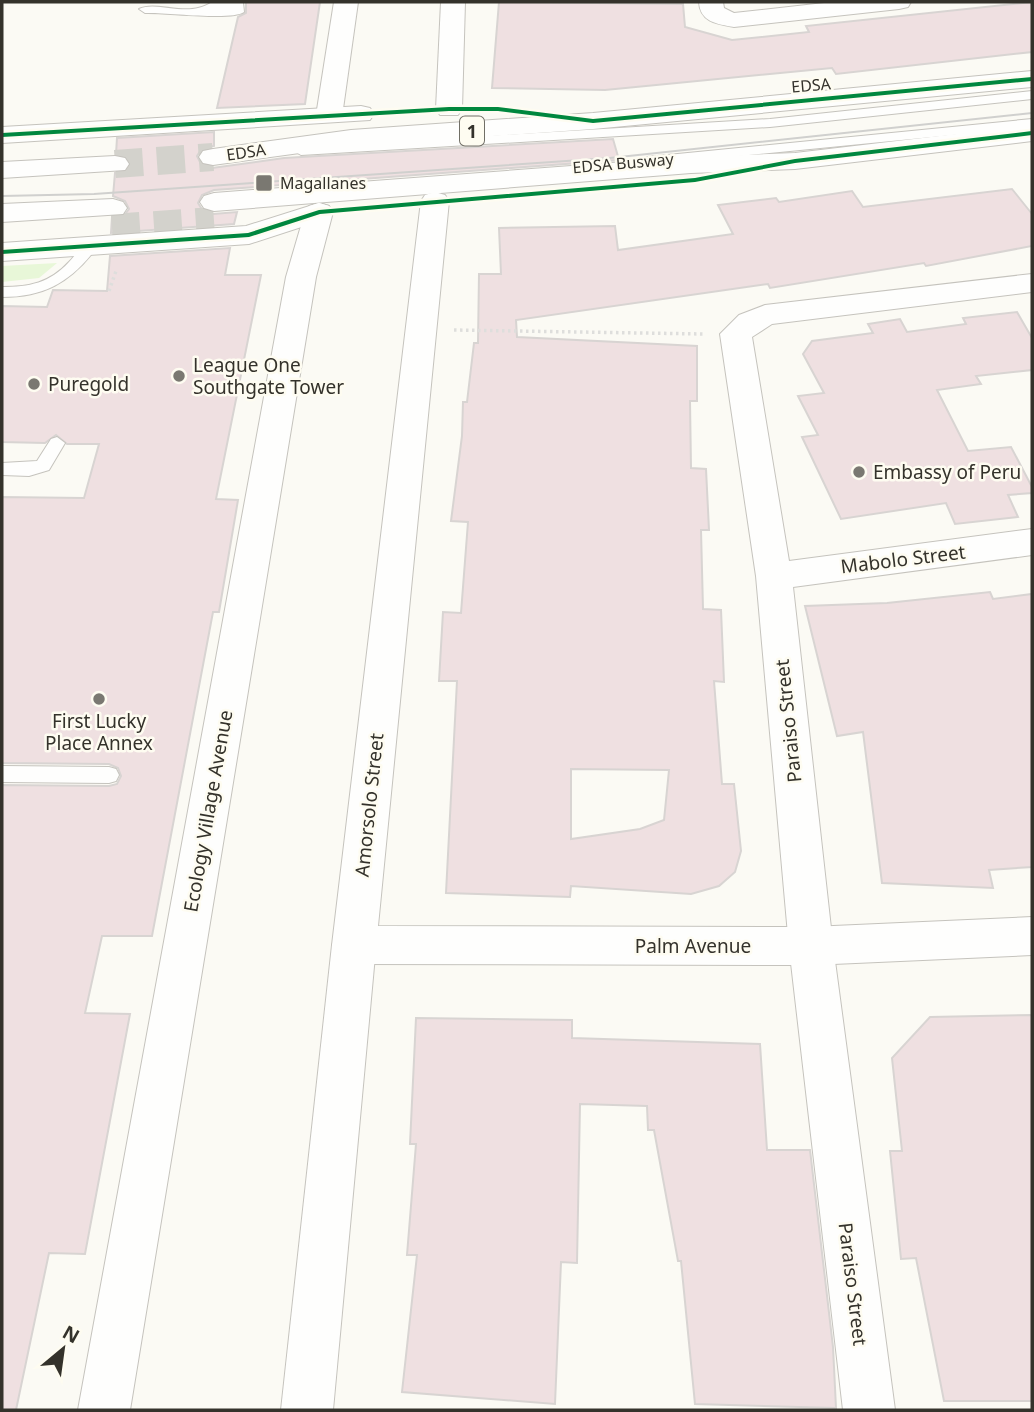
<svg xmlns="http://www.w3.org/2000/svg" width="1034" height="1412" viewBox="0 0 1034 1412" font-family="'Noto Sans',sans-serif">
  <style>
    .green { fill: #e8f7d8 }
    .building { fill: #efe0e1; stroke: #d8d4d2; stroke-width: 2; fill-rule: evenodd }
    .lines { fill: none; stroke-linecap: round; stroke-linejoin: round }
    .trunk-tunnel { stroke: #d3d2cc; stroke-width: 28; stroke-dasharray: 28 14; stroke-linecap: butt }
    .service-casing { stroke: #c5c3bd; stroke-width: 2 }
    .minor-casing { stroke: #c5c3bd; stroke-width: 2 }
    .tertiary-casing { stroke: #c5c3bd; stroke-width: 2 }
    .trunk-casing { stroke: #c5c3bd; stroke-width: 2 }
    .path { stroke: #dededc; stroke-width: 3.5; stroke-dasharray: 2.5 3.5; stroke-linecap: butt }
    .service { fill: #fefefd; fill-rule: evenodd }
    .minor { fill: #fefefd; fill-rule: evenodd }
    .tertiary { fill: #fefefd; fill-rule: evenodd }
    .trunk { fill: #fefefd; fill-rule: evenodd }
    .tram { stroke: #d0d0ce; stroke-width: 2 }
    .cycleway-casing { stroke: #fefcf1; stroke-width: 5 }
    .cycleway { fill: #00873e; fill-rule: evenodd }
    .poi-dot { fill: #7a7871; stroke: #fefcf1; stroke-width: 2.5 }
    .labels { text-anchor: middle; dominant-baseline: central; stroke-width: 5; stroke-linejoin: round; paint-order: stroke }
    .far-street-label { font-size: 16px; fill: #34322b; stroke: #fefcf1 }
    .far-poi-label { font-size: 16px; fill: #34322b; stroke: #fefcf1; text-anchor: start }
    .shield { fill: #fefcf1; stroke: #716f66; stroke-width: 2 }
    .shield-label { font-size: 18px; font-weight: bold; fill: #34322b }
    .poi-label { font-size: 19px; fill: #34322b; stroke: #fefcf1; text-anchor: start }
    .street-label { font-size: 19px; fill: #34322b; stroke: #fefcf1 }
  </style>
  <rect width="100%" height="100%" fill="#fbfaf4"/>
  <path class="green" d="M57 263 39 278 2 282V266Z"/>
  <g class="building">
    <path d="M246 2H320L305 104 217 108 238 17 246 13Z"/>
    <path d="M499 2 683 4 685 27 732 40 809 32 806 26 1032 2V52L836 74 832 68 605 90 492 88Z"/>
    <path d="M214 132V146L202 148 197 156 201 164 212 168 284 158 613 139 619 160 214 190 202 195 198 203 203 211 213 214 237 212 234 224 111 233 112 217H123L129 209 125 201 113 196 115 173H125L131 165 127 157 116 154 117 138Z"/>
    <path d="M1012 189 1032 214V246L926 266 924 263 770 288 768 284 516 320 517 337 697 346V401H690L691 468 706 469 709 530H701L703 609 721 610 724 682 714 681 722 784H734L741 851 735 872 719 886 691 894 571 886 570 897 446 893 457 681H439L443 612 461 613 468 522 451 521 462 436 463 402H467L474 343H478L479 274H501L499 228 615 226 618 250 733 234 718 205 776 198 779 202 852 191 863 207ZM571 769 669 770 664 820 640 829 571 839Z"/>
    <path d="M230 248 225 275H261L216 499 238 500 219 612H213L152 936H102L85 1013 130 1014 85 1254 49 1253 16 1410H2V785L109 786 117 784 121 776 118 768 109 764 2 763V497L84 498 99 444H67L56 435 45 443 2 442V306L47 307 53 290 107 291 110 256Z"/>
    <path d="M1017 312 1032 338V370L976 376 981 384 937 390 968 451 1011 447 1032 487V493L1008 495 1018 517 955 524 946 503 841 519 802 437 818 435 798 396 824 393 803 354 812 341 873 333 868 324 900 319 907 332 966 324 963 318Z"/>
    <path d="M990 592 993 599 1032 594V867L989 870 993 888 882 883 863 732 837 736 805 606 887 603Z"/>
    <path d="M1032 1015V1401H944L916 1258 901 1259 890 1151H902L892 1058 930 1017Z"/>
    <path d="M416 1018 572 1020V1038L760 1044 767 1150H810L833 1347 836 1408 695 1404 681 1261H678L654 1130H648L647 1106 580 1104 577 1263 561 1262 555 1404 402 1392 417 1255H407L416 1144H410Z"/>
  </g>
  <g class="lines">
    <g class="trunk-tunnel">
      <path d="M115 164 213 157"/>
      <path d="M112 228 214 221"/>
    </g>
    <g class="service-casing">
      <g id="service">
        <path d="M212 2H243L244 12C232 21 164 12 145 13L139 9C158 0 187 19 212 2Z"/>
        <path d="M1032 91V99L770 127 301 155 294 151 301 147 770 119Z"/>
        <path d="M1032 119V127L647 165 640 161 647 157Z"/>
        <path d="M90 243 95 244V250C69 283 44 297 2 297V287C29 287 50 283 69 262 76 255 81 245 90 243Z"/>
        <path d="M57 437 65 443 49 470 29 476 2 475V463L37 461 51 439Z"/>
        <path d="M2 766 109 767 116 769 119 775 116 781 109 783 2 782Z"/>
      </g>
    </g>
    <g class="minor-casing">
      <g id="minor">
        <path d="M334 2H358L342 116 338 122H320L316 116Z"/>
        <path d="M441 2H465L462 109 458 115H440L436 109Z"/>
        <path d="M699 2H723L724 8 734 13 833 2H911L908 7 899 9 734 27C717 24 700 22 699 2Z"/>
        <path d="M319 203 329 206 333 212 316 277 130 1410H78L286 277 305 212 309 206Z"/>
        <path d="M1032 274V292L772 324 752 337 789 561 1032 529V555L793 587 833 946 895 1410H843L789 946 756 576 720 334 739 315 765 305Z"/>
        <path d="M354 926 369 931 376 945 333 1410H281L332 945 339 931Z"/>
      </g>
    </g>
    <g class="tertiary-casing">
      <path id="tertiary" d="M435 192 445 195 449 201 378 926 811 927 1032 917V955L811 965 354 964 339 959 332 945 421 201 425 195Z"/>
    </g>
    <g class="trunk-casing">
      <g id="trunk">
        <path d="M1032 71V87L593 129 351 146 213 165 203 163 199 157 203 151 213 149 351 130 593 113Z"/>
        <path d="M361 106 370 108 374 114 370 120 2 143V127Z"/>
        <path d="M1032 125V141L795 169 691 173 214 211 204 208 200 202 204 196 214 193 691 157 795 153Z"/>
        <path d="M115 156 125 158 129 164 125 170 2 178V162Z"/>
        <path d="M113 199 123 202 127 208 123 214 2 222V204Z"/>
        <path d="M319 203 329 206 333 212 329 218 249 244 2 261V243L246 226Z"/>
      </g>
    </g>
    <g class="path">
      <path d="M109 291 116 271"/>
      <path d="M454 330 704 334"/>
    </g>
    <use href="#service" class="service"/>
    <use href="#minor" class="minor"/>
    <use href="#tertiary" class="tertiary"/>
    <use href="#trunk" class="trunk"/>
    <path class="tram" d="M2 196 94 194 610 158 1032 113"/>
    <g class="cycleway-casing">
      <g id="cycleway">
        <path d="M1032 77V81L593 123 498 111H449L2 137V133L449 107H498L593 119Z"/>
        <path d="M1032 131V135L795 163 695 182 320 214 249 237 2 254V250L248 233 319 210 695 178 795 159Z"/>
      </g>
    </g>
    <use href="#cycleway" class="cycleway"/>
  </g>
  <g class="poi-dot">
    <rect x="255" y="174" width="18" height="18" rx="3.5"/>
    <circle cx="179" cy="376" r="7"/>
    <circle cx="34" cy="384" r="7"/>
    <circle cx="859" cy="472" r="7"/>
    <circle cx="99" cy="699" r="7"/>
  </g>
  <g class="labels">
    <g class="far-street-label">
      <text transform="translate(811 85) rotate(-5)">EDSA</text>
      <text transform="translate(246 152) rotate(-8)">EDSA</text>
      <text transform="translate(623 163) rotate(-5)">EDSA Busway</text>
    </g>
    <g class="far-poi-label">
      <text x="280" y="183">Magallanes</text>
    </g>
    <rect class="shield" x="460" y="116.5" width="24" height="29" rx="5"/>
    <g class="shield-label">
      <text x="472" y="131">1</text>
    </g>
    <g class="poi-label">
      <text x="193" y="365">League One<tspan x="193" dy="22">Southgate Tower</tspan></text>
      <text x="48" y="384">Puregold</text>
      <text x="873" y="472">Embassy of Peru</text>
      <text x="99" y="721" text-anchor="middle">First Lucky<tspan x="99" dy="22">Place Annex</tspan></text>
    </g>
    <g class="street-label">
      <text transform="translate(903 559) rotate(-7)">Mabolo Street</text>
      <text transform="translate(788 721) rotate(-96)">Paraiso Street</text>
      <text transform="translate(369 805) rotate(-84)">Amorsolo Street</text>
      <text transform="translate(208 811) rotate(-80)">Ecology Village Avenue</text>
      <text x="693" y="946">Palm Avenue</text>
      <text transform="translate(853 1284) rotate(83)">Paraiso Street</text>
    </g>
  </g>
  <rect width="1034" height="1412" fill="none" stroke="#34322b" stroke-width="7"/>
  <g transform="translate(63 1349) rotate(29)" stroke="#fefcf1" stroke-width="5" paint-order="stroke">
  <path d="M0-5L12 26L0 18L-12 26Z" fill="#34322b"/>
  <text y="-10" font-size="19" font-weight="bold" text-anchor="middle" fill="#34322b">N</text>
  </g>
</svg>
